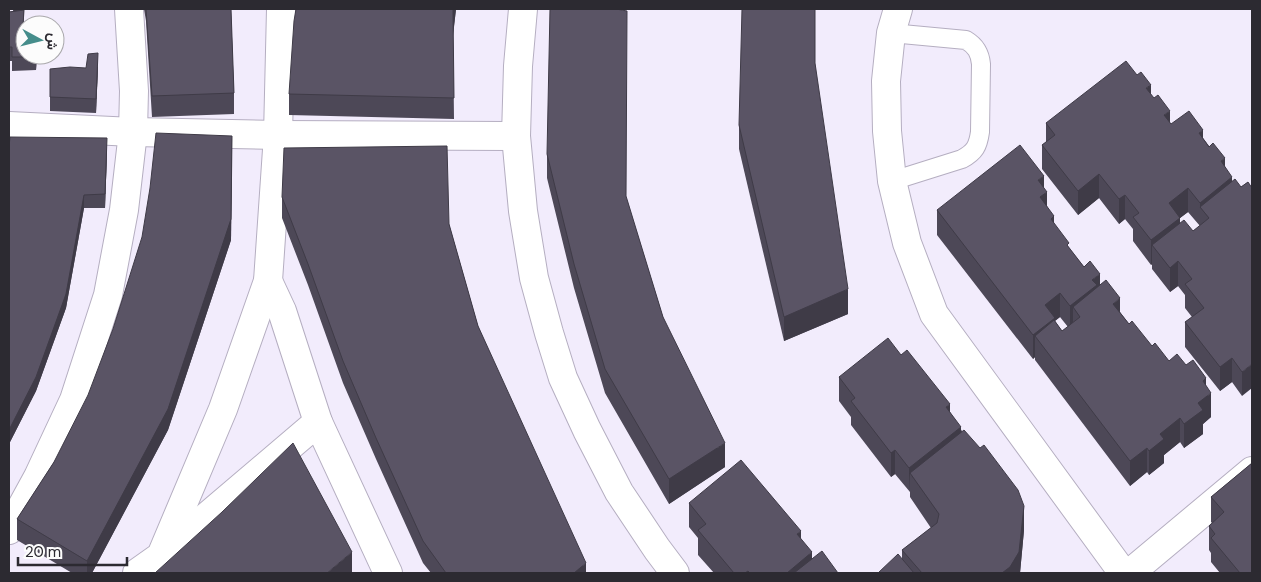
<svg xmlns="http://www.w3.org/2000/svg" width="1261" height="582" viewBox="0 0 1261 582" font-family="'DM Sans',Vazirmatn,sans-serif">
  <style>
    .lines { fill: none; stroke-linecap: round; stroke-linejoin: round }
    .lane-casing { stroke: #b5aec1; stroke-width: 20 }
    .street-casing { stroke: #b5aec1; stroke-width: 30 }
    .lane { stroke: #fff; stroke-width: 18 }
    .street { stroke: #fff; stroke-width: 28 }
    .wall { fill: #4d4857; fill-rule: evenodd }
    .shaded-wall { fill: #3f3b47 }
    .building { fill: #5a5465; stroke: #3f3b47 }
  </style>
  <rect width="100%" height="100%" fill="#f2ecfc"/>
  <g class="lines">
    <g class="lane-casing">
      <path id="lane" d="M891 33 966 40C976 46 980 53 981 64L980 132C978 146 975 152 962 159L892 181"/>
    </g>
    <g class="street-casing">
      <g id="street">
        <path d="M523 9 518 66 516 136 523 211 534 278 549 333 563 378 587 430 619 492 657 549 675 573"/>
        <path d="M898 9 891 33 886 81 887 131 892 181 907 243 934 314 1123 573"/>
        <path d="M9 126 133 132 278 135 516 136"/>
        <path d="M268 281 282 311 318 422 388 573"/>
        <path d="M9 530 38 477 74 400 108 295 124 210 133 132 134 91 129 9"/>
        <path d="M165 552 318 422"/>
        <path d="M137 573 161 556 223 409 268 281 278 135 281 9"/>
        <path d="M1130 573 1252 471"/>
      </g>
    </g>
    <use href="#lane" class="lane"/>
    <use href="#street" class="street"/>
  </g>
  <g class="wall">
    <path d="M13 9H24L23 25 37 55 36 70 12 71V61H9V12L13 11Z"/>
    <path d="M144 9H231L234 93V114L152 117 146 21Z"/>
    <path d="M456 9 453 34 454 119 289 115V94Z"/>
    <path d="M815 64 848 314 784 341 739 149V125Z"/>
    <path d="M98 67 96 113 50 111V69L86 68Z"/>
    <path d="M1151 95 1171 124 1203 138 1225 167 1232 181 1241 187 1248 182 1242 396 1232 382 1220 391 1185 347V322L1192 317 1185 308V295L1178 286 1170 292 1152 269V264L1151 265 1133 241V229L1125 219 1119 224 1099 198 1078 215 1042 169V145L1046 142V123ZM1188 212 1200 226 1193 231 1180 223V218Z"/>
    <path d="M9 147 107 152 105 208H84L66 308 36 391 9 444Z"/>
    <path d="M547 154 626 197 663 317 725 467 669 504 605 393 574 288 547 178Z"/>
    <path d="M232 157 231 240 168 430 92 573H72L17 540V519L54 462Z"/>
    <path d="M1044 188 1047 206 1054 224 1069 248 1084 267 1100 285 1129 324 1152 346 1169 361 1186 365 1206 386 1211 417 1203 424V434L1184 448 1180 442 1164 455V463L1149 475 1147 472 1130 486 1035 360V357L1033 359 937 235V210ZM1060 317 1068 327 1062 331 1055 321Z"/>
    <path d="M282 197 449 224 478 326 586 573H431L423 563 376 459 343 383 308 285 282 218Z"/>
    <path d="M901 355 950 412 1024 530 1020 573H878L902 559V550L931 528 910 497V492L895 474 891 477 851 425V417L839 401V377Z"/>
    <path d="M1252 463V573H1220L1211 562V553L1209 550V526L1212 523 1211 522V497Z"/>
    <path d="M689 503 801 539 812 559 838 573H714L698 555V538L689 527Z"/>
  </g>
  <g class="shaded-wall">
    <path d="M14 9H24L23 39 14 20Z"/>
    <path d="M453 9H456L453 36Z"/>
    <path d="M98 53V67L96 113V99Z"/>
    <path d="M36 55H37L36 70Z"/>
    <path d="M1151 85V109L1146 88Z"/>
    <path d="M1170 111V135L1164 115Z"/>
    <path d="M1203 130V154L1199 133Z"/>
    <path d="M232 136 231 240 168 430 92 573H87V561Z"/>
    <path d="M107 138V152L105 208V194Z"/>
    <path d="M1225 158V182L1221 161Z"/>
    <path d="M1099 174V198L1078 215V191Z"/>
    <path d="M1044 176V194L1047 192V216L1040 221 1038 180Z"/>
    <path d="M1232 177V201L1209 218 1200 207V227V203Z"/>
    <path d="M1188 188V212L1180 218V242L1152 245V264L1151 265V240L1169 203Z"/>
    <path d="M84 195V208L66 308 36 391 9 444V430Z"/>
    <path d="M1125 195V219L1119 224V199Z"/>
    <path d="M1054 216V240L1051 219Z"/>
    <path d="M1178 261V286L1170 292V268Z"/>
    <path d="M1100 274V299L1080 317 1073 307V328L1070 330V306L1092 280Z"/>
    <path d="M848 289V314L784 341V317Z"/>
    <path d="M1060 293V317L1035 336V357L1033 359V335L1045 305Z"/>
    <path d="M1120 298V322L1113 304Z"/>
    <path d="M1232 358V382L1220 391V367Z"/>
    <path d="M1252 364V388L1242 396V372Z"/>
    <path d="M1206 378V397L1211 393V417L1203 424V434L1184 448V424L1198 403 1203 381Z"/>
    <path d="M950 404V428L946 407Z"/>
    <path d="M1180 418V442L1164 455V463L1149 475V451L1160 434Z"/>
    <path d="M961 427V451L910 473 909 492V468Z"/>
    <path d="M725 443V467L669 504V479Z"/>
    <path d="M1147 448V472L1130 486V461Z"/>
    <path d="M895 450V474L891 477V453Z"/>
    <path d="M1024 506V530L1020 573H1002Z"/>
    <path d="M801 531V555L797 534Z"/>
    <path d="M352 552V573H327Z"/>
    <path d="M812 552V573H787Z"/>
    <path d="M586 563V573H574Z"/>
  </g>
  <g class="building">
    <path d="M146 9H231L234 93 152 96Z"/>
    <path d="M296 9H453V14L454 98 289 94 294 21Z"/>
    <path d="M550 9H616L627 11 626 196 663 317 725 443 669 479 605 369 574 264 547 154Z"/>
    <path d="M742 9H815V63L848 289 784 317 739 125Z"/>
    <path d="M24 10 23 25 39 24V25H25V55H36V57H12V47H9V12Z"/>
    <path d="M98 53 96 99 50 97V69L70 67 86 68 88 54Z"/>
    <path d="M1126 61 1137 75 1141 72 1151 85 1146 88 1154 98 1158 95 1170 111 1164 115 1171 124 1189 111 1203 130 1199 133 1209 147 1213 143 1225 158 1221 161 1232 177 1200 203 1188 188 1169 203 1180 218 1151 240 1133 217 1139 213 1125 195 1119 199 1099 174 1078 191 1042 145 1055 135 1046 123Z"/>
    <path d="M156 133 232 136 231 219 168 409 87 561 17 519 54 462 88 395 113 329 142 237 150 188Z"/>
    <path d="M10 137 107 138 105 194 84 195 66 294 36 377 9 430V147Z"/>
    <path d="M1020 145 1044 176 1038 180 1047 192 1040 197 1054 216 1051 219 1069 243 1067 245 1084 267 1090 261 1100 274 1092 280 1097 285 1070 306 1060 293 1045 305 1055 318 1033 335 937 210Z"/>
    <path d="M447 146 449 224 478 326 586 563 574 573H446L423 541 376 438 343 361 308 264 282 197 284 148Z"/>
    <path d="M1235 179 1241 187 1248 182 1252 188V364L1242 372 1232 358 1220 367 1185 322 1204 308 1185 284 1192 279 1178 261 1170 268 1152 245 1184 220 1193 231 1209 218 1200 207Z"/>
    <path d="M1106 280 1120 298 1113 304 1129 324 1132 321 1152 346 1155 343 1169 361 1177 354 1186 365 1193 360 1206 378 1203 381 1211 393 1198 403 1203 410 1184 424 1180 418 1160 434 1164 439 1149 451 1147 448 1130 461 1035 336 1054 320 1062 331 1080 317 1073 307Z"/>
    <path d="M888 338 901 355 907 350 950 404 946 407 961 427 909 468 895 450 891 453 851 401 855 398 839 377Z"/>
    <path d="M964 430 980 448 984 445 1018 490 1024 506 1019 552 1010 567 1002 573H922L902 550 937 523 939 514 910 473Z"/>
    <path d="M293 443 352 552 327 573H155L222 512Z"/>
    <path d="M741 460 801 531 797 534 812 552 787 573H750L748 571 745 573H734L698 530 706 524 689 503Z"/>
    <path d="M1252 463V573H1240L1211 538 1215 534 1209 526 1224 512 1211 497Z"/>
    <path d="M822 551 838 573H794Z"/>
    <path d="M898 554 914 573H878Z"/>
  </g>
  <rect width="1261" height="582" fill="none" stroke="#2c2a31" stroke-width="20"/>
  <g transform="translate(40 40) rotate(97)"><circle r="24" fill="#fcfcfc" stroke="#a9a8ab"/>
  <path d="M0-4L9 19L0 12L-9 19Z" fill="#458d8b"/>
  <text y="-8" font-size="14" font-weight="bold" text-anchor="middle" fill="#2c2a31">ش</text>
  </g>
  <path d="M18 557v8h109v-8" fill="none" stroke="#2c2a31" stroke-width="2.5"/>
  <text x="25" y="557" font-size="15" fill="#2c2a31" stroke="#fcfcfc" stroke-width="4" paint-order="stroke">20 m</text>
</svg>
